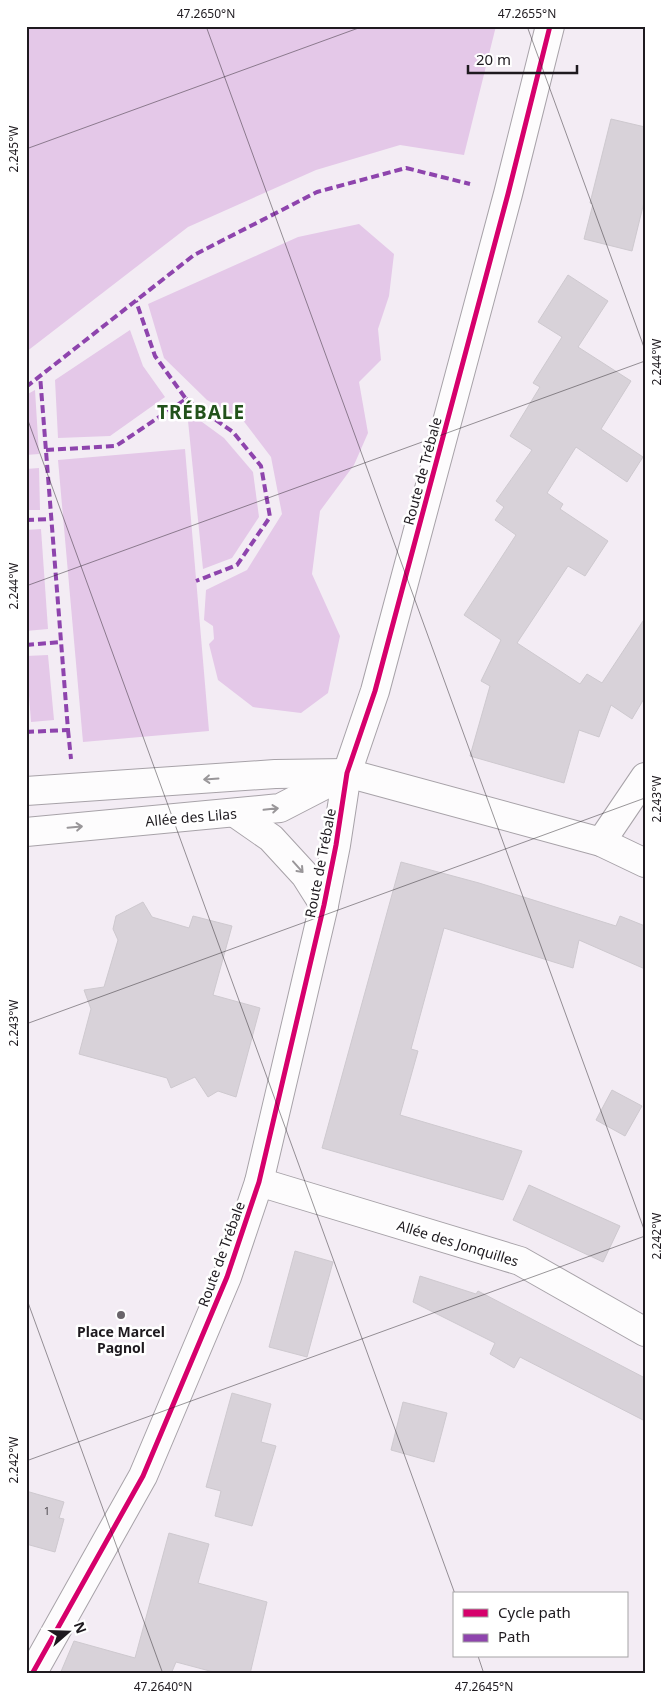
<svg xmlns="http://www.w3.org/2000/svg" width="671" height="1700" viewBox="0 0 671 1700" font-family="'Noto Sans',sans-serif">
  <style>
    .green { fill: #e4c8e8 }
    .building { fill: #d8d2d9; stroke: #cec9cf }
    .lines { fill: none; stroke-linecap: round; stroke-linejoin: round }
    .minor-casing { stroke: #a7a2a8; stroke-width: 30 }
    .minor { stroke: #fdfcfd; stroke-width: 28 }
    .quiet { stroke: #8e44ad; stroke-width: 4; stroke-dasharray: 8 4; stroke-linecap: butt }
    .cycleway-casing { stroke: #fff; stroke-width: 8 }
    .cycleway { stroke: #d6006c; stroke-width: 5 }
    .oneway { stroke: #999699 }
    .ticks { fill: none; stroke: #1e1a1f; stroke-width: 1; stroke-opacity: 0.45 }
    .poi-dot { fill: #69646a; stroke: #fff; stroke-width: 2 }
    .labels { text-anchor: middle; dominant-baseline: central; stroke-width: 5; stroke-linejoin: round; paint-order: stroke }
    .number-label { font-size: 11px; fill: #504b50 }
    .street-label { font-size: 14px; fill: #1e1a1f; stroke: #fff }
    .poi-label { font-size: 14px; font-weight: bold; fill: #1e1a1f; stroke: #fff }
    .district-label { font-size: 19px; font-weight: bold; letter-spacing: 1px; fill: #22521b; stroke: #fff }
    .neatline { fill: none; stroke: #1e1a1f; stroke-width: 2 }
    .ticks-label { font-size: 12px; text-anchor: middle; fill: #1e1a1f }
  </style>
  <rect width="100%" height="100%" fill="#f3ecf4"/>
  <g class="green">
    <path d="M26 26H496L464 155 400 145 316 170 188 227 26 352Z"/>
    <path d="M359 224 394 254 389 296 378 329 381 360 359 382 368 433 354 465 320 511 312 574 340 636 328 693 301 713 253 707 218 680 209 644 214 639 213 626 204 620 206 590 247 570 282 514 271 457 242 419 207 400 164 358 148 304 298 237Z"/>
    <path d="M130 330 143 366 165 397 110 436 58 438 55 380Z"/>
    <path d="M35 390 39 454 26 455V395Z"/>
    <path d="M187 411 224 438 253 472 259 517 232 558 203 569Z"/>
    <path d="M185 449 209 731 83 742 58 460Z"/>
    <path d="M39 468 40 510H26V469Z"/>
    <path d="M41 529 48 629 26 631V530Z"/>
    <path d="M48 655 54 720 31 722 26 656Z"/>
  </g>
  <g class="building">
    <path d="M611 119 645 127V198L632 251 584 239 593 204 590 203Z"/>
    <path d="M568 275 608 301 578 347 631 381 601 429 643 457 627 482 576 447 547 493 563 504 560 509 608 541 585 576 568 566 517 643 580 684 587 674 602 683 645 618V697L632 719 611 705 599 737 579 730 564 783 470 756 490 686 481 681 501 640 464 615 516 535 495 520 504 507 496 501 532 450 510 436 540 387 533 383 562 337 538 322Z"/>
    <path d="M401 862 479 883 616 926 620 916 645 926V969L579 940 573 968 444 928 411 1049 418 1051 400 1115 522 1151 503 1200 322 1148Z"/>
    <path d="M143 902 152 917 189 928 193 916 232 926 213 995 260 1008 236 1097 218 1091 208 1097 195 1077 171 1088 167 1078 79 1054 91 1009 84 990 104 987 118 940 113 929 116 916Z"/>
    <path d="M612 1090 642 1106 625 1136 596 1120Z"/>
    <path d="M529 1185 620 1226 603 1262 513 1220Z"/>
    <path d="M295 1251 333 1262 307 1357 269 1347Z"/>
    <path d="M420 1276 476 1294 478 1291 645 1378V1421L520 1357 514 1368 490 1354 495 1343 413 1302Z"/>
    <path d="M232 1393 271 1404 261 1442 276 1446 252 1526 215 1516 221 1491 206 1487Z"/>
    <path d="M403 1402 447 1413 434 1462 391 1450Z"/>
    <path d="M26 1491 64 1502 59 1518 64 1519 55 1552 26 1544Z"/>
    <path d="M169 1533 209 1544 198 1583 267 1602 250 1674H221L176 1662 171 1674H60L74 1641 135 1658Z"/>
  </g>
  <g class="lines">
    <g class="minor-casing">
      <g id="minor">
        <path d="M26 791 275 774 347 773 601 842 645 863"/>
        <path d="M235 813 271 838 305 875 324 905"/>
        <path d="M26 832 280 808 342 776"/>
        <path d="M601 842 645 777"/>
        <path d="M259 1182 520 1261 645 1332"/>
        <path d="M32 1674 143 1476 227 1277 259 1182 324 905 336 845 347 773 375 691 508 194 550 26"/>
      </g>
    </g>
    <use href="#minor" class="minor"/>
    <g class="quiet">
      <path d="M26 387 194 255 317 192 406 168 470 184"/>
      <path d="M186 399 233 432 261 466 270 517 237 565 196 581"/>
      <path d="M46 450 116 446 186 399 155 356 136 301"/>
      <path d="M26 520 51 519"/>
      <path d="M26 645 61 642"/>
      <path d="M68 730 71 759"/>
      <path d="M26 732 68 730 40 375"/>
    </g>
    <g class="cycleway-casing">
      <path id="cycleway" d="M32 1674 143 1476 227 1277 259 1182 324 905 336 845 347 773 375 691 508 194 550 26"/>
    </g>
    <use href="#cycleway" class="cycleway"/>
  </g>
  <defs><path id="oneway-shaft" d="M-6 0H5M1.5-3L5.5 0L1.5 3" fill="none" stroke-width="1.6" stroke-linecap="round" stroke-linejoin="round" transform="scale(1.25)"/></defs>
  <g class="oneway">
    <use href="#oneway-shaft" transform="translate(211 779) rotate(176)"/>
    <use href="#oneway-shaft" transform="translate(271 809) rotate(-6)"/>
    <use href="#oneway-shaft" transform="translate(75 827) rotate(-5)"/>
    <use href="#oneway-shaft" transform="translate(298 867) rotate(48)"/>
  </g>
  <path class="ticks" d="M206 26 645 1232M527 26 645 350M26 149 364 26M26 415 455 1594M26 586 645 361M26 1024 645 798M26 1297 163 1674M26 1461 645 1236M478 1656 484 1674M642 1674 645 1673"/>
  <circle class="poi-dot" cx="121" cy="1315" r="5"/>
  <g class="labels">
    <g class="number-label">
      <text x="47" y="1510">1</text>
    </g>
    <g class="street-label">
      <text transform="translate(422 471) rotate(-75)">Route de Trébale</text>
      <text transform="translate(191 817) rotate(-5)">Allée des Lilas</text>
      <text transform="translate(320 863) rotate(-79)">Route de Trébale</text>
      <text transform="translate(458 1243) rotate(17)">Allée des Jonquilles</text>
      <text transform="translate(221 1254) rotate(-70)">Route de Trébale</text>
    </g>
    <g class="poi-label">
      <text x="121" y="1331">Place Marcel<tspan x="121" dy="16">Pagnol</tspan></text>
    </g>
    <g class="district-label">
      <text x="201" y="412">TRÉBALE</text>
    </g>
  </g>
  <rect width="671" height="1700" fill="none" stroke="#ffffff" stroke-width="55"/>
  <rect x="453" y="1592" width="175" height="65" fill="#ffffff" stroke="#a5a3a5"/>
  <rect x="463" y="1609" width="25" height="8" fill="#d6006c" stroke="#a5a3a5"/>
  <text x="498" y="1618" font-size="15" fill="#1e1a1f">Cycle path</text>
  <rect x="463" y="1634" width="25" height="8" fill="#8e44ad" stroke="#a5a3a5"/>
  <text x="498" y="1642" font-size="15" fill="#1e1a1f">Path</text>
  <g transform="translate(68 1632) rotate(70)" stroke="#ffffff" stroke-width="4" paint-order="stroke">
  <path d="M0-4L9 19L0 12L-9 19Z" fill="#1e1a1f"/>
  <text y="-8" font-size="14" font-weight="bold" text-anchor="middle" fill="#1e1a1f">N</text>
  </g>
  <path d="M468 65v8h109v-8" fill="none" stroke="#1e1a1f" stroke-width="2.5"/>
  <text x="476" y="65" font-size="15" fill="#1e1a1f" stroke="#ffffff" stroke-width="4" paint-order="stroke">20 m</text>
  <rect x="28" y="28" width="616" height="1644" class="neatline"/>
  <g class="ticks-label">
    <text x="206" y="18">47.2650°N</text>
    <text x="527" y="18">47.2655°N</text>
    <text transform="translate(14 149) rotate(-90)" y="4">2.245°W</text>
    <text transform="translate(657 362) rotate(-90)" y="4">2.244°W</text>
    <text transform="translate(14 586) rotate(-90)" y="4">2.244°W</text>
    <text transform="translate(657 799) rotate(-90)" y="4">2.243°W</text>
    <text transform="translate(14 1023) rotate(-90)" y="4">2.243°W</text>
    <text transform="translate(657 1236) rotate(-90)" y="4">2.242°W</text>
    <text transform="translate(14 1460) rotate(-90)" y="4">2.242°W</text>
    <text x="163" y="1691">47.2640°N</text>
    <text x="484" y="1691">47.2645°N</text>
  </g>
</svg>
